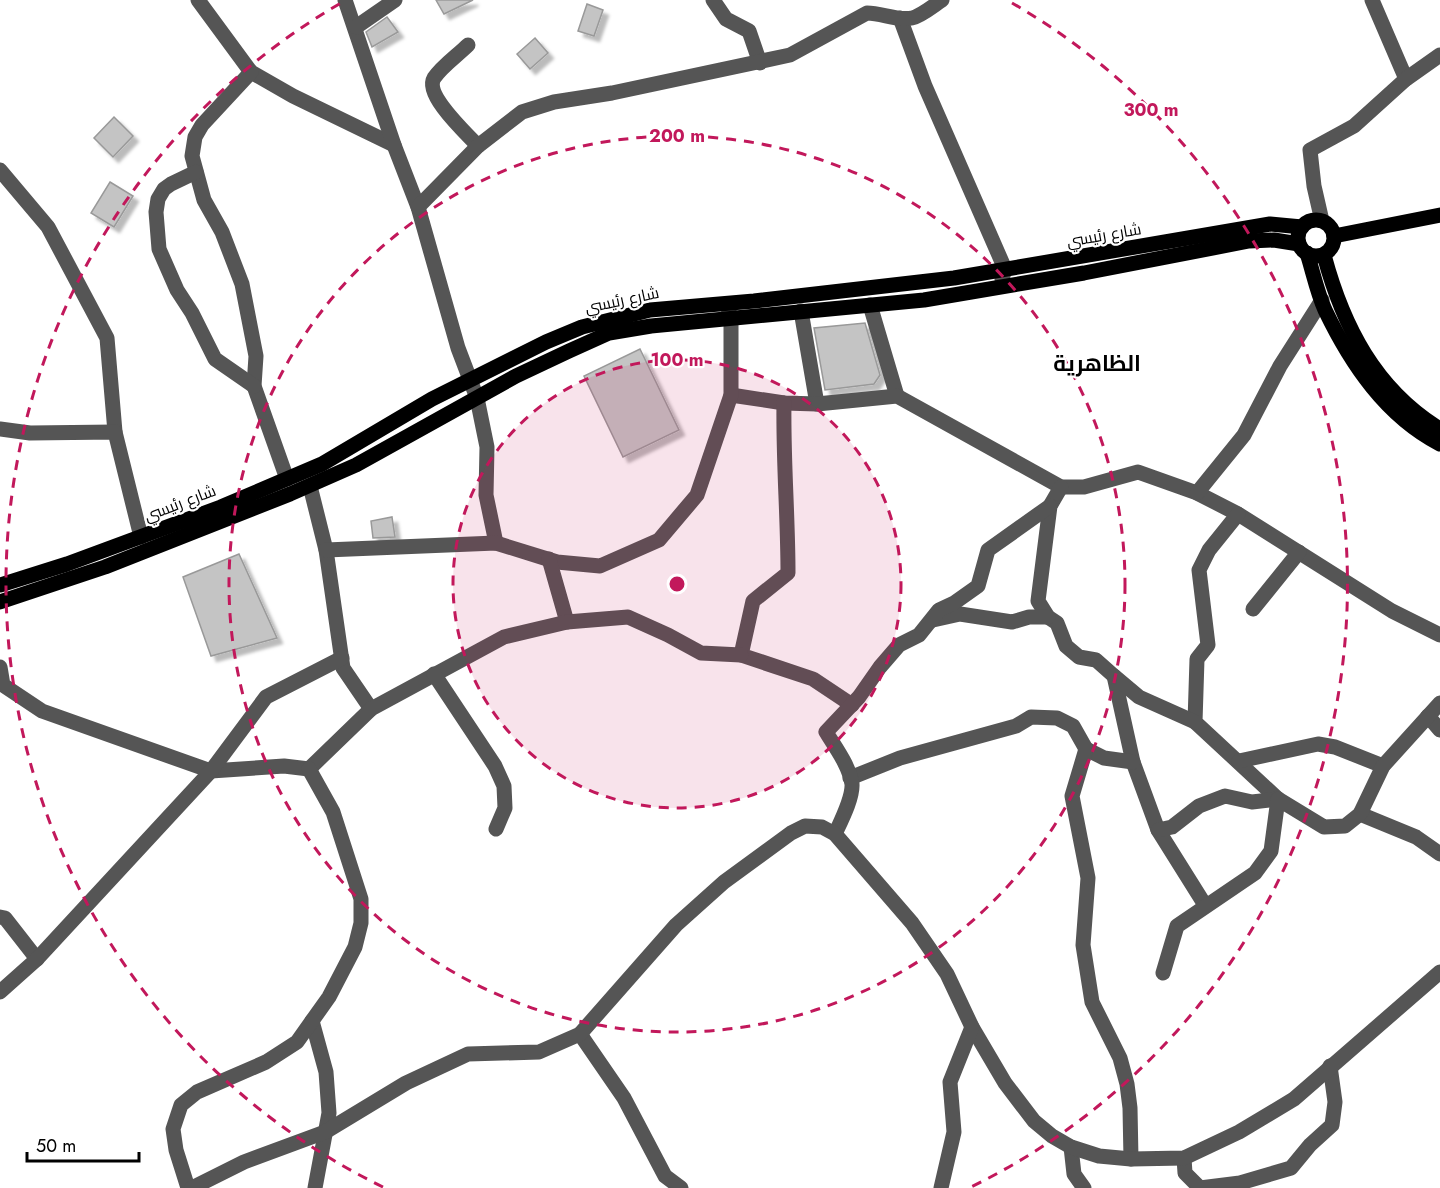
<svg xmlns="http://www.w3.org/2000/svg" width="1440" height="1188" viewBox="0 0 1440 1188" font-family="Jost,Cairo,sans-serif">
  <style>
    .building { fill: #c4c4c4; stroke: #999; stroke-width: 1.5; filter: url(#shadow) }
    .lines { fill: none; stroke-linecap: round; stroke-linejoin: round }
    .minor { stroke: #555; stroke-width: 15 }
    .major { stroke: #000; stroke-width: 15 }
    .ring { fill: none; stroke: #c2185b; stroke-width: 3; stroke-dasharray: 10 8 }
    .labels { text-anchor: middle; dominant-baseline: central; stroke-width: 4.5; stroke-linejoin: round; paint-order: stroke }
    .street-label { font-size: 16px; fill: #000; stroke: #fff }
    .district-label { font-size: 22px; font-weight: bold; fill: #000; stroke: #fff }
    .centre { fill: #c2185b; stroke: #fff; stroke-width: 3 }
    .ring-label { font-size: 18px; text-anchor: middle; font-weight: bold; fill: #c2185b; stroke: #fff; stroke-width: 4.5; stroke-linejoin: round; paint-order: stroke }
  </style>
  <defs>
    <filter id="shadow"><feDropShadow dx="5.5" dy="5.5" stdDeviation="1.5" flood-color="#0004"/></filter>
  </defs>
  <rect width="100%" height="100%" fill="#fff"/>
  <g class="building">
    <path d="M436 0H473L444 14Z"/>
    <path d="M587 4 603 10 594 36 578 31Z"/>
    <path d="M387 17 398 32 372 47 366 32Z"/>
    <path d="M535 38 548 53 530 69 517 54Z"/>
    <path d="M114 117 133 136 113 157 94 138Z"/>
    <path d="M110 182 133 196 114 227 91 213Z"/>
    <path d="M865 323 880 375 874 384 825 390 814 328Z"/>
    <path d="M640 349 679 430 623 457 584 376Z"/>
    <path d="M392 517 395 537 373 538 371 521Z"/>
    <path d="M239 554 277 638 211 656 183 577Z"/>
  </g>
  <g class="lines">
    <g class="minor">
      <path d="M198 0 251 72 293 96 394 145"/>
      <path d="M345 0 394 145 418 207 458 348 477 398 487 447 486 495 496 543"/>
      <path d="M713 0 726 19 749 31 760 63"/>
      <path d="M1372 0 1406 79"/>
      <path d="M900 18 925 86 1005 269 1002 279"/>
      <path d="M356 27 395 0"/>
      <path d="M468 45C458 55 442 66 434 78 424 95 467 134 478 146"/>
      <path d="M251 72 202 125 195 137 192 156 204 200 222 232 242 284 256 356 254 386 287 479"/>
      <path d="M0 170 48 227 107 338 115 432"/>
      <path d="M196 172 171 184 164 189 158 199 156 212 159 249 177 290 192 313 215 359 254 386"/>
      <path d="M418 207 478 146 522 112 554 102 612 93 790 55 867 13C882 13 897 21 912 18 921 16 933 6 942 0"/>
      <path d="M1322 221 1314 186 1310 150 1354 126 1406 79 1440 55"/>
      <path d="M870 305 897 396"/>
      <path d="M801 311 817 404"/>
      <path d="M731 395 784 403 817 404 897 396 1061 487H1084L1138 472 1197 493 1238 514 1392 611 1440 635"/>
      <path d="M784 403C783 460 788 516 788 573L753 601 741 655 813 679 852 705"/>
      <path d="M0 429 30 433 115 432 141 537"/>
      <path d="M310 486 326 550 343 668 371 709"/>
      <path d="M1061 487 1050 506 1038 601 1048 617 1057 623 1066 646 1079 657 1096 660 1114 676 1133 762 1158 830 1205 905"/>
      <path d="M1197 493 1244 435 1280 366 1322 300"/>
      <path d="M1238 514 1209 550 1199 570 1208 645 1197 659 1195 722 1278 799"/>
      <path d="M326 550 496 543 557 562 600 566 659 540 697 495 731 395V318L728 308"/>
      <path d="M549 559 567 622"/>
      <path d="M1253 609 1299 552"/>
      <path d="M933 620 960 614 1012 622 1029 617H1048"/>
      <path d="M0 667 3 685 42 711 211 771 284 766 309 769 371 709 504 637 567 622 628 617 668 635 701 653 741 655"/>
      <path d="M434 674 495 766 504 786 505 808 496 829"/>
      <path d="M1114 676 1139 697 1195 722"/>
      <path d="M1428 716 1440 730"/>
      <path d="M1086 749 1104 758 1133 762"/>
      <path d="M1239 761 1318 744 1335 747 1383 766"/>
      <path d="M850 778 900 758 1016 726 1031 717 1057 718 1073 726 1086 749 1072 796 1088 878 1083 945 1092 1002 1120 1058 1127 1084 1130 1108 1131 1159"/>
      <path d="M1360 814 1416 837 1440 854"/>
      <path d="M1158 830 1172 827 1199 806 1225 796 1252 802 1278 799"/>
      <path d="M835 834C841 821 853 798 852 784 849 765 835 747 826 732L859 697 880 667 899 645 919 635 939 610 954 603 978 586 988 550 1050 506"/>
      <path d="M0 917 5 918 37 959"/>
      <path d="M1163 973 1177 926 1255 873 1271 851 1278 799 1324 827 1345 826 1360 814 1383 766 1440 703"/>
      <path d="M0 992 37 959 211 771 266 697 342 658"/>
      <path d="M312 1021 326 1072 329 1113 315 1188"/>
      <path d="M580 1034 624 1098 665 1176 681 1188"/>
      <path d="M1071 1147 1074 1174 1084 1188"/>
      <path d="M1184 1158 1185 1173 1200 1188 1240 1183 1291 1168 1310 1145 1332 1125 1335 1102 1330 1066"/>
      <path d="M188 1188 176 1150 173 1129 181 1105 197 1092 266 1062 297 1042 329 997 355 947 361 923V899L333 812 309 769"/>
      <path d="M192 1188 244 1162 325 1132 406 1083 468 1054 539 1052 580 1034 676 925 724 882 791 833 805 826 822 827 835 834 912 923 947 974 972 1027 1005 1083 1034 1121 1052 1136 1071 1147 1099 1156 1131 1159 1184 1158 1239 1132 1294 1099 1440 972"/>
      <path d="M941 1188 954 1132 950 1082 972 1027"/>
    </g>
    <g class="major">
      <circle cx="1316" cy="238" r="18"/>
      <path d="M1334 236 1440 215"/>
      <path d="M1307 253C1313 272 1317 292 1325 310 1351 364 1386 416 1440 444"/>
      <path d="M1324 255C1343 326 1375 389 1440 429"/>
      <path d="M0 585 67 564 221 507 322 464 432 399 546 342 582 327 650 310 754 301 954 278 1270 224 1302 227"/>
      <path d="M0 602 105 567 290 494 356 465 516 376 569 351 609 333 651 326 924 300 1084 273 1249 241 1274 240 1299 244"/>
    </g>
  </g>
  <circle cx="677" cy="584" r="224" fill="#c2185b" fill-opacity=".12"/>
  <g class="ring">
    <circle cx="677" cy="584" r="224"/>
    <circle cx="677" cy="584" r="448"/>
    <path d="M383 1187A671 671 0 0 1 341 3M1012 3A671 671 0 0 1 971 1187"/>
  </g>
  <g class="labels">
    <g class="street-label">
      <text transform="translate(1104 235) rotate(-10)">شارع رئيسي</text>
      <text transform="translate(622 300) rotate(-12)">شارع رئيسي</text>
      <text transform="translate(180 503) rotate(-21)">شارع رئيسي</text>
    </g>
    <g class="district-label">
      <text x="1097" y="363">الظاهرية</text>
    </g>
  </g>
  <circle cx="677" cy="584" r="9" class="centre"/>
  <g class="ring-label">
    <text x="1151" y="116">300 m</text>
    <text x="677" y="142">200 m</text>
    <text x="677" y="366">100 m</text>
  </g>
  <path d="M27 1152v9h112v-9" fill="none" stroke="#000000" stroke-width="3"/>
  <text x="36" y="1152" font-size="18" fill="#000000" stroke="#ffffff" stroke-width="4.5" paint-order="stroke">50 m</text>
</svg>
